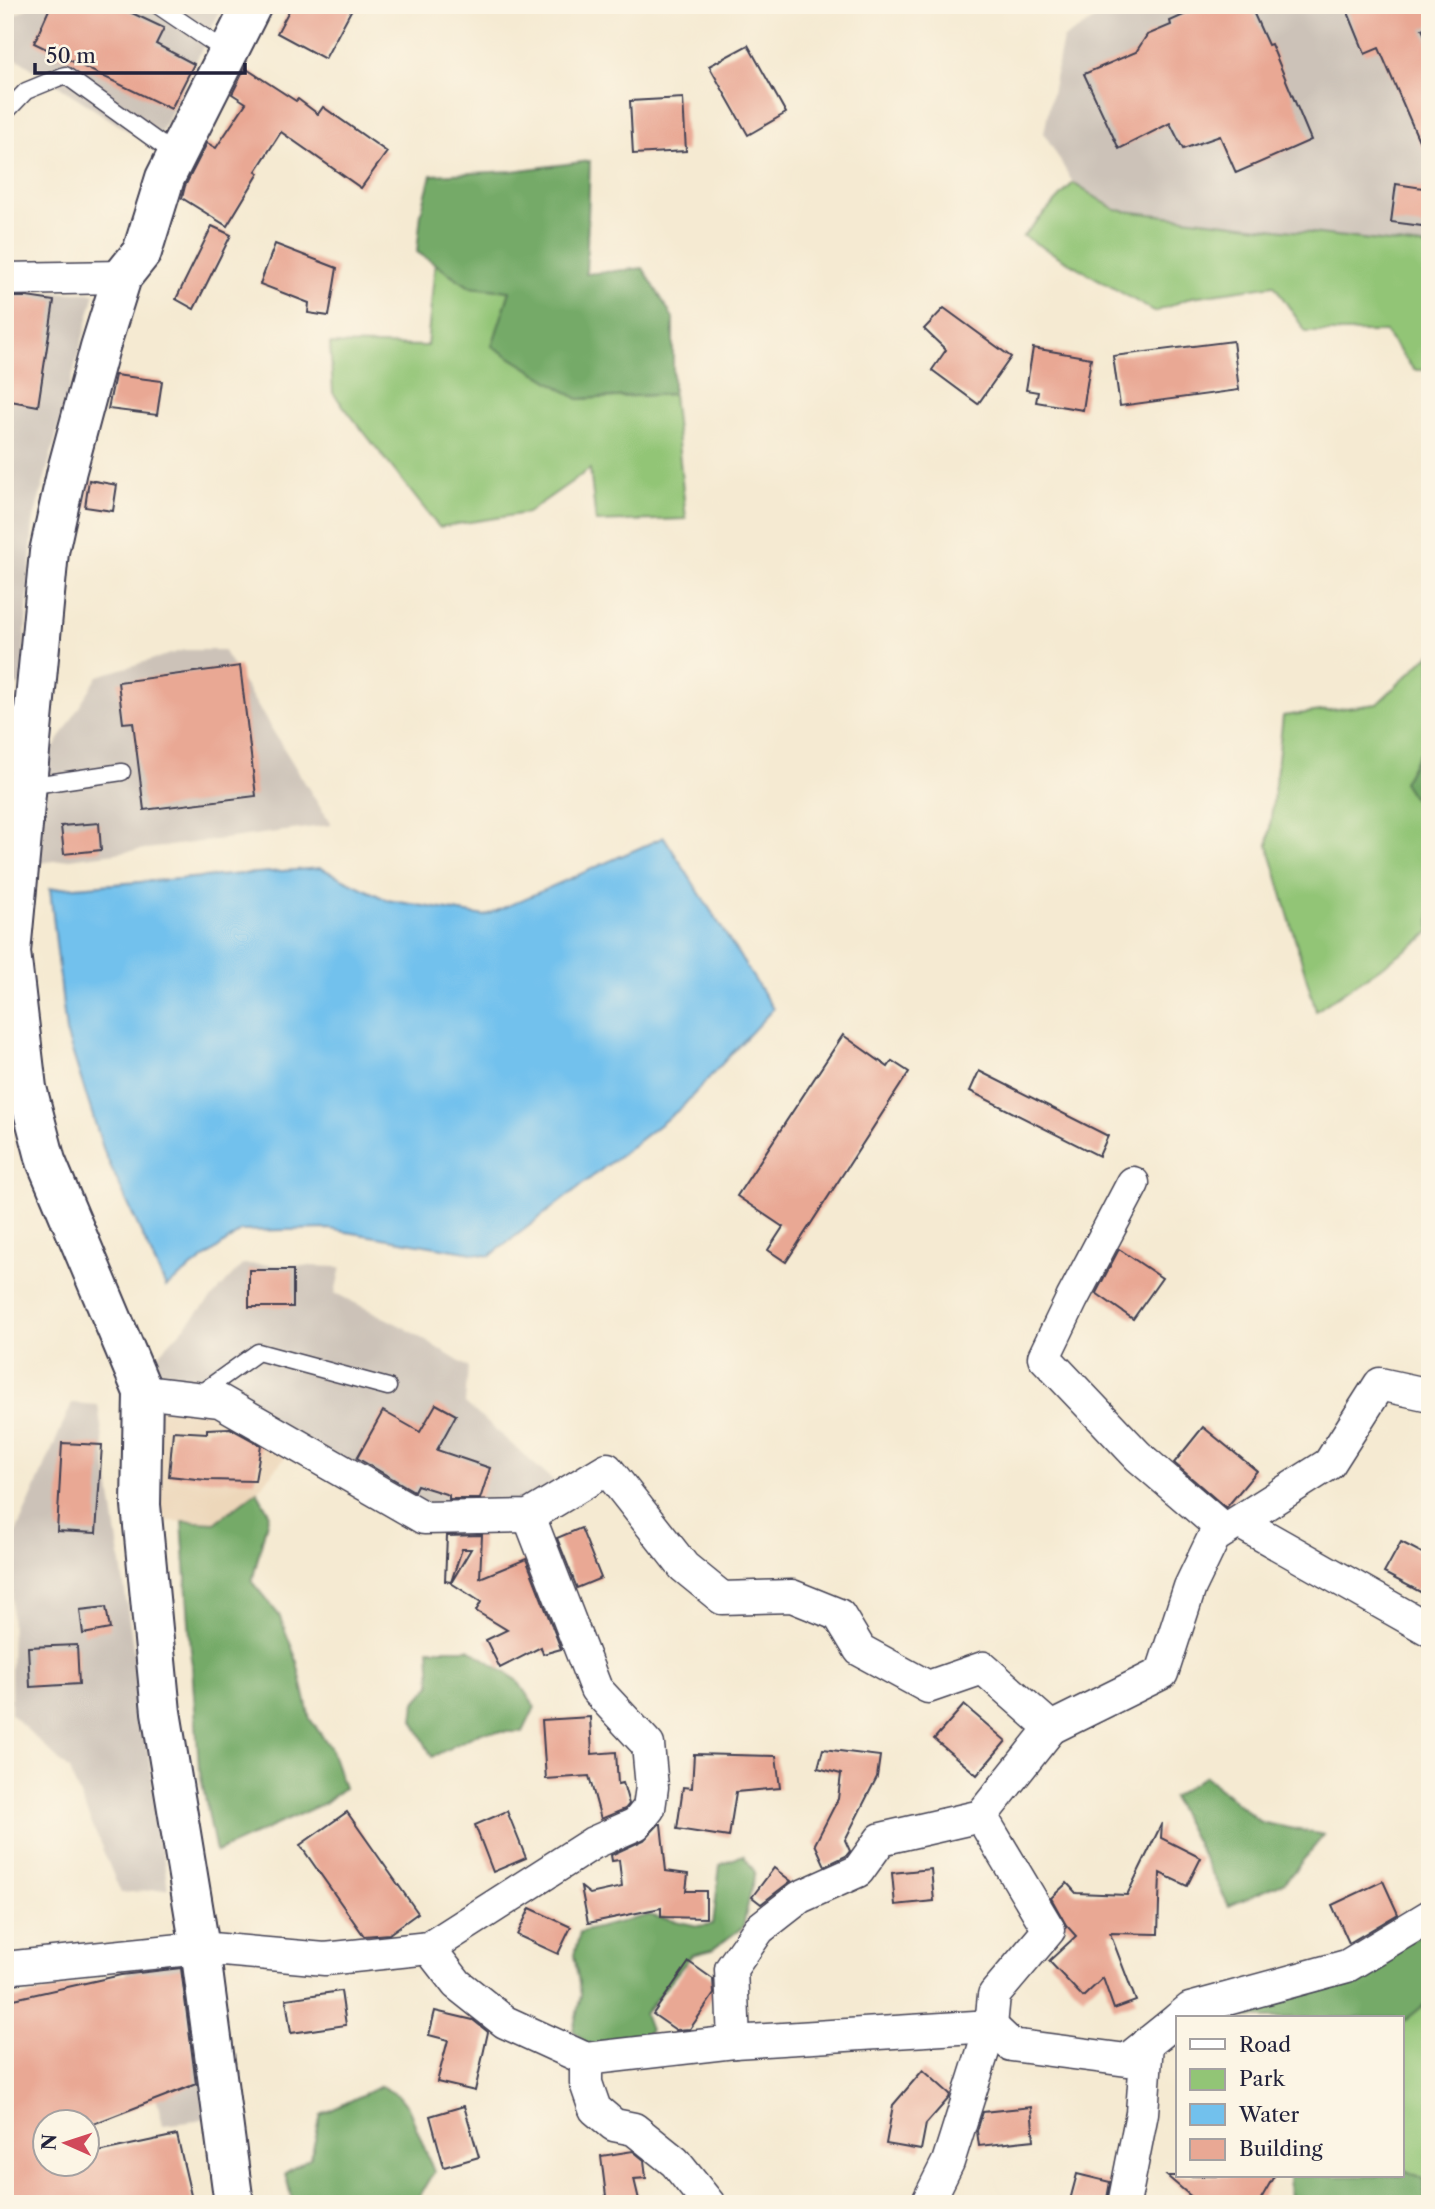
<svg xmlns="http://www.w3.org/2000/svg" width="1435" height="2209" viewBox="0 0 1435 2209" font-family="'Libre Caslon Text',serif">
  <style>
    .built { fill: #edd7ba }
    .industrial { fill: #ccc2b8 }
    .green { fill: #92c576; stroke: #5a7458; stroke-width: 2 }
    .forest { fill: #75aa67; stroke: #4c6651; stroke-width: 2 }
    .water { fill: #72c1ed; stroke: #4a7294; stroke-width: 2 }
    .building { fill: #e9a894 }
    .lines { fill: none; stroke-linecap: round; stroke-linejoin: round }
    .service-casing { stroke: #424052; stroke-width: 19 }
    .minor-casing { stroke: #424052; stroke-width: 35 }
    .tertiary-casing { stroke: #424052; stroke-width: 42 }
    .service { stroke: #fff; stroke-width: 16 }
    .minor { stroke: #fff; stroke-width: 32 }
    .tertiary { stroke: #fff; stroke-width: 38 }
  </style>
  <rect width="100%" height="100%" fill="#fcf5e5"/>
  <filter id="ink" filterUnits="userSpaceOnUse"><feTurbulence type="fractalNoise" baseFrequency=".0143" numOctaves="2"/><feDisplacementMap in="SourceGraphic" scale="14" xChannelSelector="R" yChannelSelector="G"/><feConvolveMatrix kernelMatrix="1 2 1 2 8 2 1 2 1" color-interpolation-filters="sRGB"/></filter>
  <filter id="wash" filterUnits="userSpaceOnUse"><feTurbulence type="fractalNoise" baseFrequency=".00686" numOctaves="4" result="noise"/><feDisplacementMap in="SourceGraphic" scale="28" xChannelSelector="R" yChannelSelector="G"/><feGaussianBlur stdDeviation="1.57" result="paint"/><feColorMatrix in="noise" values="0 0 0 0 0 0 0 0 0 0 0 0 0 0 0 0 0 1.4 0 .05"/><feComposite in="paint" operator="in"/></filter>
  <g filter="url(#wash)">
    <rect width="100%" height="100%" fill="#f5ead2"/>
    <path class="built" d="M155 1405 218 1410 287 1455 257 1491 215 1524 156 1520Z"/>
    <g class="industrial">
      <path d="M33 5H223L154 148 5 51V20Z"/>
      <path d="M1117 5H1430V247L1116 210 1073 183 1044 133 1063 39Z"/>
      <path d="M5 292 95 293 33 522 22 686 5 683Z"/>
      <path d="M184 650H223L331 825 39 863 46 761 98 676Z"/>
      <path d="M243 1264 341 1267 335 1293 405 1328 468 1367 465 1403 558 1485 521 1508H428L220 1390 155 1405 151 1363Z"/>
      <path d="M72 1403 98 1405 168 1889 121 1893 69 1770 11 1714 12 1542Z"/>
      <path d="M193 1958 215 2116 197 2121 163 2125 126 1973 138 1966Z"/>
    </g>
    <g class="green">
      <path d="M1073 183 1116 210 1430 247V370H1414L1385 332H1306L1274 285 1192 297 1155 312 1023 236Z"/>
      <path d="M435 264 470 287 510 291 493 346 578 399 673 394 686 519 596 522 590 469 527 513 439 527 333 393 330 344 427 346Z"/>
      <path d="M1430 654V753H1419L1420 808 1430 816V931L1422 939 1316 1011 1268 845 1283 716 1377 704Z"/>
      <path d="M1430 2000V2201L1426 2203 1423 2179 1402 2169V2023Z"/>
    </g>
    <g class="forest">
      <path d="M590 161 586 274 643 268 673 318V394L578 399 492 346 510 291 470 287 417 252 421 213 431 175 512 171Z"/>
      <path d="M1419 753H1430V816L1420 808 1403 782Z"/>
      <path d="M257 1491 269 1513 252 1582 279 1615 296 1658 310 1719 330 1747 344 1788 325 1803 216 1852 199 1767 182 1521 215 1523Z"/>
      <path d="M429 1649H469L517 1680 535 1707 523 1732H481L432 1757 413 1720 415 1703 431 1685Z"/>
      <path d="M1205 1776 1260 1822 1324 1835 1285 1882 1229 1906 1172 1797Z"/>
      <path d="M743 1855 755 1872 743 1927 712 1950 692 1955 644 2014 650 2030 639 2041 592 2050 573 2030 581 1995 574 1955 580 1932 649 1915 698 1926 713 1924 720 1865Z"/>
      <path d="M1430 1931V2000L1402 2023V2018H1235L1277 2002Z"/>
      <path d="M381 2086 399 2096 408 2107 434 2172 421 2194 412 2204H293L285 2173 311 2157 321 2115Z"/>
      <path d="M1402 2169 1423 2179 1426 2203 1430 2201V2204H1290L1289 2176H1402Z"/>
    </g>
    <path class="water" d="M664 837 773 1009 681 1108 490 1256 329 1229 241 1231 166 1287 105 1154 66 1032 50 889 321 868 387 900 485 916Z"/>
    <g id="blocks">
      <g class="building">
        <path d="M51 5H115L164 28 156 44 194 64 171 109 34 43Z"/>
        <path d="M292 5H354L325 59 277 33Z"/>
        <path d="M1206 5H1250L1268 45 1271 44 1311 140 1236 173 1220 136 1183 149 1170 123 1119 149 1084 74 1136 52 1147 35 1171 25 1170 21Z"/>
        <path d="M1345 5H1430V25L1422 29 1430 46V166L1379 48 1365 54Z"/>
        <path d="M748 45 786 113 748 135 709 66Z"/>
        <path d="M245 68 296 101 298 99 318 114 323 107 387 152 361 188 281 132 256 171 259 173 227 226 182 198 185 186 207 143 216 148 246 103 232 94Z"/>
        <path d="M683 98 686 151 633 154 630 101Z"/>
        <path d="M1396 184 1430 189V227L1391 222Z"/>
        <path d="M212 226 231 235 194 309 176 299Z"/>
        <path d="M275 244 337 268 329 316 308 313 309 303 260 284Z"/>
        <path d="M13 297H27L54 301 38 406 5 400V344Z"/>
        <path d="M944 308 1011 357 978 404 932 370 946 350 924 329Z"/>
        <path d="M1233 341 1239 390 1120 406 1113 356Z"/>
        <path d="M1033 348 1091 358 1083 410 1036 402 1038 392 1026 390Z"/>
        <path d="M115 375 162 381 157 415 108 409Z"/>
        <path d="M89 480 117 485 113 511 85 507Z"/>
        <path d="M240 666 256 796 144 810 133 722 123 723 118 682Z"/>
        <path d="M99 823 101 850 64 854 61 826Z"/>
        <path d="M843 1035 888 1067 892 1061 909 1072 786 1262 768 1250 783 1227 737 1196Z"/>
        <path d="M979 1071 1108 1136 1099 1156 970 1091Z"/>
        <path d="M1119 1249 1162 1278 1133 1319 1096 1293Z"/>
        <rect x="249" y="1270" width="44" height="37"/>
        <path d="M436 1404 456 1415 437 1450 490 1468 480 1499H449V1495L417 1485 414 1491 357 1458 383 1411 420 1432Z"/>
        <path d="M1203 1427 1257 1471 1226 1508 1174 1463Z"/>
        <path d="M230 1428 261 1445 255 1481 206 1480 169 1476 173 1431 207 1433V1429Z"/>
        <path d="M62 1443 102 1445 96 1533 57 1531Z"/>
        <path d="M581 1528 601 1578 577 1588 557 1538Z"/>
        <path d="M482 1535 480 1578 526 1559 561 1649 543 1654 541 1647 500 1668 486 1640 507 1630 476 1611 481 1602 451 1583 471 1549H462L451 1582 445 1581 447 1536Z"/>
        <path d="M1401 1542 1430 1557V1597L1384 1573Z"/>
        <path d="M106 1607 110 1629 83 1634 80 1610Z"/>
        <path d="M77 1645 79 1684 30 1687 28 1647Z"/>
        <path d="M964 1705 1006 1741 977 1775 934 1739Z"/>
        <path d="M590 1717 592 1754 616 1752 618 1784 623 1783 629 1804 625 1809 601 1819 589 1776 546 1779 542 1720Z"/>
        <path d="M823 1749 880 1756 877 1777 845 1840 850 1851 846 1856 825 1866 815 1844 838 1799 841 1774 818 1768Z"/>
        <path d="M694 1754 776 1756 780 1788 736 1792 729 1837 677 1829 683 1787 692 1788Z"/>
        <path d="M507 1811 526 1858 493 1872 475 1825Z"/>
        <path d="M347 1812 418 1913 389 1934 364 1936 300 1845Z"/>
        <path d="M1162 1823 1161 1838 1201 1858 1187 1886 1160 1873 1158 1934 1110 1933 1136 2001 1114 2009 1103 1978 1083 1997 1049 1961 1076 1936 1066 1925 1051 1898 1067 1883 1076 1893 1127 1895Z"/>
        <path d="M659 1824H661L666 1871 688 1874 686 1891H706V1918L661 1917V1908L588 1923 581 1887 590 1894 622 1887 619 1860 612 1861 611 1855 644 1840Z"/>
        <path d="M774 1868 791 1881 761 1904 752 1897Z"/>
        <path d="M931 1869 934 1901 895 1905 892 1873Z"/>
        <path d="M1383 1881 1398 1914 1349 1943 1332 1905Z"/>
        <path d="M530 1908 571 1927 558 1954 517 1935Z"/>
        <path d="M689 1962 713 1979 714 1994 690 2029 676 2030 653 2014Z"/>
        <path d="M181 1968 196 2084 88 2126V2122H46V2143L37 2146 42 2164H88V2154L177 2135 193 2204H5V2001L121 1975Z"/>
        <path d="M341 1991 346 2025 291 2033 286 1999Z"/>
        <path d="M435 2011 473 2020 488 2032 475 2091 437 2082 448 2040 429 2035Z"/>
        <path d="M923 2070 950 2094 949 2098 926 2124 921 2150 886 2144 893 2105Z"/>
        <path d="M464 2106 479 2157 444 2167 430 2116Z"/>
        <path d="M1031 2107 1034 2140 979 2146 977 2131 983 2112Z"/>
        <path d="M633 2151 644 2160 646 2178 634 2179 640 2204H607L601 2156Z"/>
        <path d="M1077 2174 1110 2182 1106 2204H1069Z"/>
        <path d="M1167 2176H1274L1258 2204H1200Z"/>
      </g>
    </g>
  </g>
  <g filter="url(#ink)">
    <use href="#blocks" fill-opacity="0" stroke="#424052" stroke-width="2"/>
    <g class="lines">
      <g class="service-casing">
        <g id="service">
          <path d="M157 5 228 53"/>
          <path d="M5 113 26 91 65 75 176 155"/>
          <path d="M27 786 122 772"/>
          <path d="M5 1097 27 1112"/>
          <path d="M195 1397 258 1352 388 1387"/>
        </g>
      </g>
      <g class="minor-casing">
        <g id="minor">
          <path d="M5 279 122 277"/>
          <path d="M1133 1183 1072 1299 1044 1357 1138 1456 1224 1530"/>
          <path d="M143 1392 220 1401 424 1518 529 1516 607 1469 684 1567 722 1598 792 1596 839 1615 860 1650 928 1687 983 1668 1051 1728 1162 1673 1190 1587 1214 1537 1329 1464 1380 1384 1430 1395"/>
          <path d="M1239 1522 1430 1630"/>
          <path d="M429 1948 593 1843 636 1824 649 1808 652 1787 648 1745 596 1689 529 1516"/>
          <path d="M5 1968 200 1948 325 1959 429 1948 457 1984 505 2022 586 2059 734 2042 991 2026 1011 2045 1127 2060 1178 2019"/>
          <path d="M1179 2018 1190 2009 1347 1966 1430 1916"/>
          <path d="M734 2042 731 1969 759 1929 800 1897 858 1871 881 1839 981 1816 1051 1728"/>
          <path d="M586 2059V2083L595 2109 614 2125 634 2129 675 2162 709 2204"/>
          <path d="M927 2204 948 2162 991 2026 994 1995 1049 1930 981 1816"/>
          <path d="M1124 2204 1142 2113 1147 2043"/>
        </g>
      </g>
      <g class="tertiary-casing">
        <path id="tertiary" d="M234 2204 200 1948 161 1712 141 1505 143 1392 46 1161 27 1088 11 952 49 552 67 470 100 347 122 277 142 252 165 178 252 5"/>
      </g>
      <use href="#service" class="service"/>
      <use href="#minor" class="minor"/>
      <use href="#tertiary" class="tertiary"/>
    </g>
  </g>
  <rect width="1435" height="2209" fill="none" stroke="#fcf5e5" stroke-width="28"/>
  <rect x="1176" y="2016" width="228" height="161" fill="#fcf5e5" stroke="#a5a1a1" stroke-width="2"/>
  <rect x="1190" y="2039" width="35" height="10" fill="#ffffff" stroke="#a5a1a1" stroke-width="2"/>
  <text x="1239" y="2052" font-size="21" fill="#22223b">Road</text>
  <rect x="1190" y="2069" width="35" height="21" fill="#92c576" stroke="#a5a1a1" stroke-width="2"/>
  <text x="1239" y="2086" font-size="21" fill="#22223b">Park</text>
  <rect x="1190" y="2104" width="35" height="21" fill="#72c1ed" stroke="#a5a1a1" stroke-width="2"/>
  <text x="1239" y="2122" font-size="21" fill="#22223b">Water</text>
  <rect x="1190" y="2139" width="35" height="21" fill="#e9a894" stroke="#a5a1a1" stroke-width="2"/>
  <text x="1239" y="2156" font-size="21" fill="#22223b">Building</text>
  <g transform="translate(66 2143) rotate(273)"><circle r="33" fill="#fcf5e5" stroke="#a5a1a1" stroke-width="2"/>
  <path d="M0-5L12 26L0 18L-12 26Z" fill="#d1495b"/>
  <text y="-10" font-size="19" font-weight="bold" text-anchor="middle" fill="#22223b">N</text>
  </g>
  <path d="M35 63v10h210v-10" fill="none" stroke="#22223b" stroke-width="3.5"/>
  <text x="46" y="63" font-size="21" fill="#22223b" stroke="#fcf5e5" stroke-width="5" paint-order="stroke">50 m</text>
</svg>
